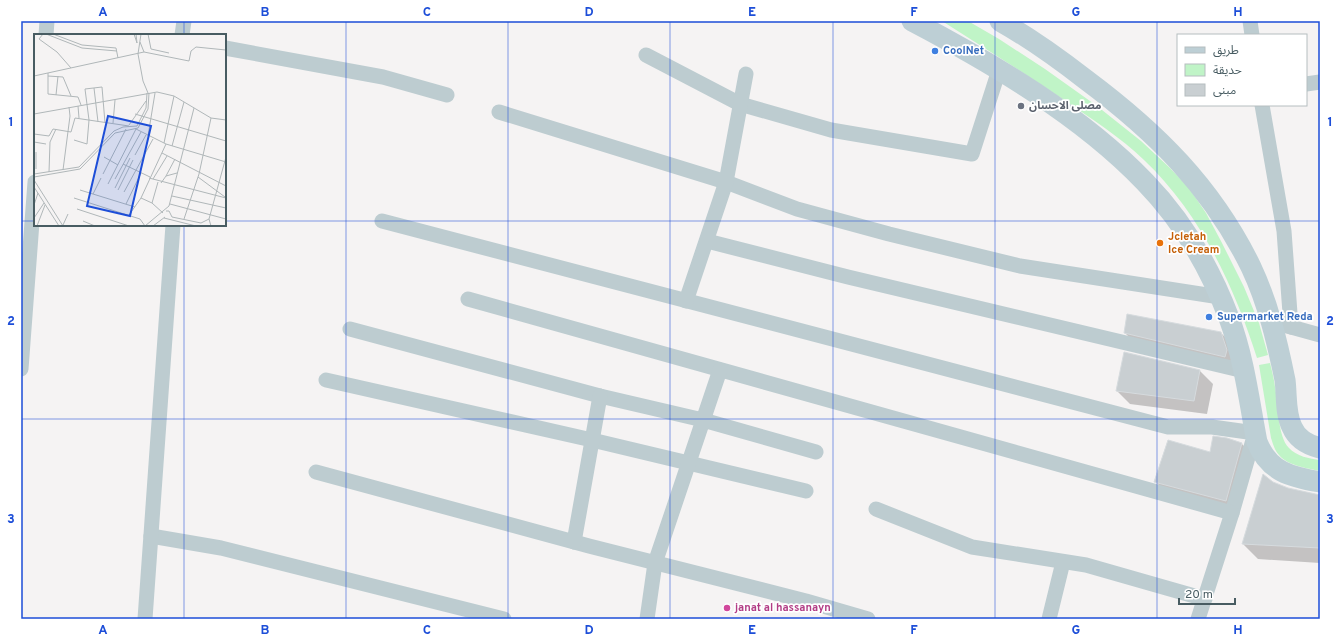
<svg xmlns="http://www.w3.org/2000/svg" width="1341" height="640" viewBox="0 0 1341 640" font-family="Overpass,'Noto Sans Arabic',sans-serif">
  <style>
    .green { fill: #c0f4c7 }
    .shadow { fill: #0003 }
    .building { fill: #c9cfd2; stroke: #d6dbde }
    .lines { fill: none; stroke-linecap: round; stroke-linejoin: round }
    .street { stroke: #bdccd0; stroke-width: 15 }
    .secondary { stroke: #bdcfd5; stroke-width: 21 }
    .grid { fill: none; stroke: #1d4ed8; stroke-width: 1; stroke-opacity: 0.55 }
    .shop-dot { fill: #3f7fe0; stroke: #fff; stroke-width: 1.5 }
    .worship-dot { fill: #6b7280; stroke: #fff; stroke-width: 1.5 }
    .food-dot { fill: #e8710a; stroke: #fff; stroke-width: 1.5 }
    .hotel-dot { fill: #d1479c; stroke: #fff; stroke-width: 1.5 }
    .labels { text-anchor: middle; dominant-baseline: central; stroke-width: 3.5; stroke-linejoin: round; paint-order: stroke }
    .shop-label { font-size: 11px; font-weight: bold; fill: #366cbe; stroke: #fff; text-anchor: start }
    .worship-label { font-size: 11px; font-weight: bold; fill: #5b616d; stroke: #fff; text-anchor: start }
    .food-label { font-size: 11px; font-weight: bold; fill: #c56008; stroke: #fff; text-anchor: start }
    .hotel-label { font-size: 11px; font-weight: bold; fill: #b23c85; stroke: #fff; text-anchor: start }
    .inset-road { fill: none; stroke: #b0b7b9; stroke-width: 1 }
    .view { fill: #1d4ed8; fill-opacity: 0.15; stroke: #1d4ed8; stroke-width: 2 }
    .inset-edge { fill: none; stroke: #485c62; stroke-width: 2 }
    .neatline { fill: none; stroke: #1d4ed8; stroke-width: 1.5 }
    .grid-label { font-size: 13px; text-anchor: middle; font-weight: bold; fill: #1d4ed8 }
  </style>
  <rect width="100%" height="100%" fill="#f5f3f3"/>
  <g class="green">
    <path d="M942 21H968L999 39 1045 69 1097 106 1141 141 1170 168 1189 188 1206 213 1222 243 1244 287 1259 323 1268 355 1257 358C1234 286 1200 213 1144 160 1120 137 1092 119 1064 100 1024 73 983 47 942 21Z"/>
    <path d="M1270 363C1272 371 1274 379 1275 387 1279 404 1277 436 1289 448 1296 456 1310 459 1320 460V471C1307 468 1288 466 1279 455 1275 451 1273 444 1271 438L1259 365Z"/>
  </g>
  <g class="shadow">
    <path d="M1125 333H1221L1234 346 1239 364 1138 346Z"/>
    <path d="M1200 371 1213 384 1207 414 1130 404 1117 391Z"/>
    <path d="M1227 439 1242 444 1255 457 1239 513 1168 495 1155 481 1211 453Z"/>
    <path d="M1263 475 1273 483 1288 489 1320 495V563L1258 559 1243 544Z"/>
  </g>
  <g class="building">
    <path d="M1127 314 1221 332 1227 350 1225 357 1124 333Z"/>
    <path d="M1124 352 1200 370 1194 401 1116 391Z"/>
    <path d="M1213 436 1227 438 1242 443 1226 501 1154 482 1168 440 1210 452Z"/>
    <path d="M1263 474 1273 482 1288 488 1320 495V548L1242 544Z"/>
  </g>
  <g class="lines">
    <g class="street">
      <path d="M1250 21 1252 35"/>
      <path d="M46 35 47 21"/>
      <path d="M182 35 184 21"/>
      <path d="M225 48 383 77 447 95"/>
      <path d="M646 55 740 104 831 130 972 154 999 70"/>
      <path d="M1306 84 1320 82"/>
      <path d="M1262 105 1284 231 1291 327 1271 322"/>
      <path d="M499 112 726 182 797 209 889 234 1020 266 1220 297"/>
      <path d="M382 221 1168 427H1212L1255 433 1232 513 1198 619"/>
      <path d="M707 241 848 277 1244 371"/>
      <path d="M468 299 1232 513"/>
      <path d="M686 301 726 182 746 74"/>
      <path d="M1291 327 1320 335"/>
      <path d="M350 329 600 396 703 420 816 452"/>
      <path d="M21 369 35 182"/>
      <path d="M326 380 592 440 806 491"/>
      <path d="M316 472 589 546 806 601 868 619"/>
      <path d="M876 509 972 547 1086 565 1205 599"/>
      <path d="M151 536 221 548 504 619"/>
      <path d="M574 542 600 396"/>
      <path d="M145 619 173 225"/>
      <path d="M647 619 655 563 720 370"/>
      <path d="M1049 619 1063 562"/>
    </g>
    <g class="secondary">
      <path d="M912 21C992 63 1082 116 1145 182 1182 220 1210 268 1229 318 1244 358 1249 400 1257 442 1269 472 1291 477 1320 482"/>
      <path d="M1000 21C1030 38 1058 58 1085 79 1156 132 1212 187 1251 267 1268 303 1277 341 1285 380 1287 395 1285 413 1292 427 1297 439 1308 445 1320 448"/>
    </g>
  </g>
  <path class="grid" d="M184 21V35M346 21V619M508 21V619M670 21V619M833 21V619M995 21V619M1157 21V619M21 221H35M225 221H1320M184 225V619M21 419H1320"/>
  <g class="shop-dot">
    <circle cx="935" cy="51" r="4"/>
    <circle cx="1209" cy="317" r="4"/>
  </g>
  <circle class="worship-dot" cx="1021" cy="106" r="4"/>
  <circle class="food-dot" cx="1160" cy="243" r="4"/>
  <circle class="hotel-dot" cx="727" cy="608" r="4"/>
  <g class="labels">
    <g class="shop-label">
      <text x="943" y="51">CoolNet</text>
      <text x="1217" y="317">Supermarket Reda</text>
    </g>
    <g class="worship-label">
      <text x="1029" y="106">مصلى الاحسان</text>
    </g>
    <g class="food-label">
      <text x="1168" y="237">Jcletah<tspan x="1168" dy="13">Ice Cream</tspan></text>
    </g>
    <g class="hotel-label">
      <text x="735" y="608">janat al hassanayn</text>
    </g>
  </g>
  <g transform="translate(34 34)">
    <rect width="192" height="192" fill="#f5f3f3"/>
    <path class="inset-road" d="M9 0 5 5 23 18 37 34M12 0 48 14 83 17M19 0 48 11 82 14 84 24M100 0 103 9 102 0M114 0 117 15 135 19M110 18 155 27 157 17 162 13 192 16M104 20 109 47 114 59M104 20 107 0M14 39V60L44 63 47 71M0 42 110 18 106 8M14 42 29 43 37 62M60 54 64 88M22 61 24 42M44 72 45 84M0 80 123 58 140 62 177 84 192 86M101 80 192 107M79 89 81 66M95 91 112 67M0 100 15 102 19 95 37 98 41 84 95 92M114 102 121 59M40 106 53 110 55 86 51 55 68 53 71 89M0 108 12 110M130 109 140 62M138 112 150 68M128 119 192 152M101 121 112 101M70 123 84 131M89 130 116 143M2 135V118M29 136 36 82 35 73M15 138 16 108 22 95M0 140 45 133 80 97 89 93 103 92 112 74 113 59M69 140 92 95M132 142 141 125M0 143 46 135 81 99 104 94 114 75 115 59M164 143 191 163M115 144 192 164M81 145 107 98M119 145 133 122M0 146 29 192M127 149 132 142 143 139M74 150 102 95 132 110 192 128M0 153 25 192M81 154 96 124M46 156 101 173M84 156 99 126M90 158 119 105M59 160 67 144M138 162 192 174M40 164 106 185 111 192M107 164 118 169 129 179M118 169 124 148M92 170 107 139M136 170 192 185M0 171 4 159M43 175 95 192M132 177H135L138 183 167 189 175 185 177 192M95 181 107 164 132 110M0 184 10 169M130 184 162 192M150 185 165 140 177 84M175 185 192 123M49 187 61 192M29 191 34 180M3 192 11 171M111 192 135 172 160 74M119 192 131 183"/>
    <path class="view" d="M74 82 117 92 96 182 53 172Z"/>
    <rect width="192" height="192" class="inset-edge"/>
  </g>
  <rect width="1341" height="640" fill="none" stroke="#ffffff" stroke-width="44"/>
  <rect x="1177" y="34" width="130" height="72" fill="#ffffff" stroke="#b6bec0"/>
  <rect x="1185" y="47" width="20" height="6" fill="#bdcfd5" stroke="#b6bec0"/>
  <text x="1213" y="54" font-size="12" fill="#485c62">طريق</text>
  <rect x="1185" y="64" width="20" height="12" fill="#c0f4c7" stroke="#b6bec0"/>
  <text x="1213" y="74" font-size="12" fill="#485c62">حديقة</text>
  <rect x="1185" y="84" width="20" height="12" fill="#c9cfd2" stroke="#b6bec0"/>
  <text x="1213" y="94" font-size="12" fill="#485c62">مبنى</text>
  <path d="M1179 598v6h56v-6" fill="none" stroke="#485c62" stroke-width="2"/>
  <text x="1185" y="598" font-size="12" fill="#485c62" stroke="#ffffff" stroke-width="3" paint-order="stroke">20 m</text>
  <rect x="22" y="22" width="1297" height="596" class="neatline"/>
  <g class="grid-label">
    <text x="103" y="16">A</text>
    <text x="265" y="16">B</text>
    <text x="427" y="16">C</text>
    <text x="589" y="16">D</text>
    <text x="752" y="16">E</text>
    <text x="914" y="16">F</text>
    <text x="1076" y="16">G</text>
    <text x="1238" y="16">H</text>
    <text x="11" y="126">1</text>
    <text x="1330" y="126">1</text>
    <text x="11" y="325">2</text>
    <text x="1330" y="325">2</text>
    <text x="11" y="523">3</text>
    <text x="1330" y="523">3</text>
    <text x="103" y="634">A</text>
    <text x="265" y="634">B</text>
    <text x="427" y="634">C</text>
    <text x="589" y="634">D</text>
    <text x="752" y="634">E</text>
    <text x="914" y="634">F</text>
    <text x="1076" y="634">G</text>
    <text x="1238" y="634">H</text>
  </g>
</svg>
